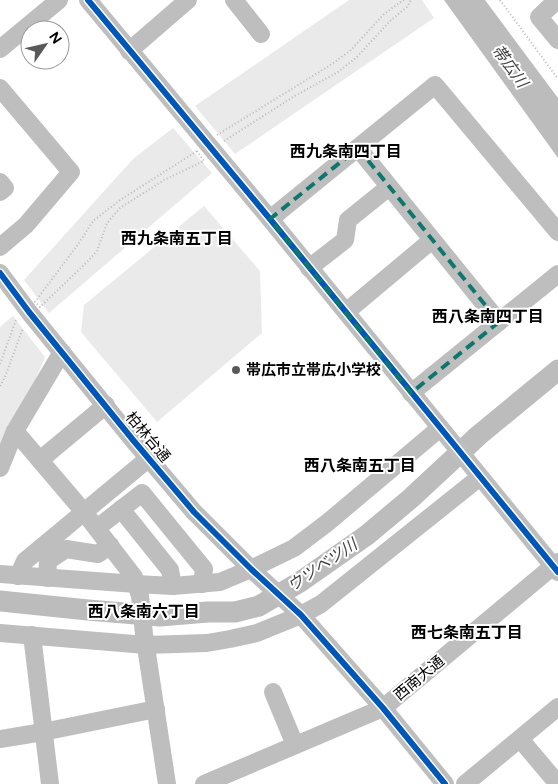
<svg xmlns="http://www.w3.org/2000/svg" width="558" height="784" viewBox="0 0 558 784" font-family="Figtree,'Noto Sans JP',sans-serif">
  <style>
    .green { fill: #eaeaea }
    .water { fill: #bcbcbc }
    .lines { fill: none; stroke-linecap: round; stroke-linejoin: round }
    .river { stroke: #bcbcbc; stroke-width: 21 }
    .path { stroke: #b8b8b8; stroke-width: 2; stroke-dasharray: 1 2.5; stroke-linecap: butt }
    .minor { stroke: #bebebe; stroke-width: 18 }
    .cycleway-casing { stroke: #fff; stroke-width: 9 }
    .cycleway { stroke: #0057b8; stroke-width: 6 }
    .marked { fill: none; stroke: #0f766e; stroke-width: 4; stroke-dasharray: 10 6; stroke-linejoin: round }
    .poi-dot { fill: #595959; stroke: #fff; stroke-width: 2 }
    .labels { text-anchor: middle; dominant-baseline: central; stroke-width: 4; stroke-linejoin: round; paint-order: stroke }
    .poi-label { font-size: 15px; font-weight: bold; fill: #000; stroke: #fff; text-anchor: start }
    .street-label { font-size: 15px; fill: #000; stroke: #fff }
    .water-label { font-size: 16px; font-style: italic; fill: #414141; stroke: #fff }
    .neighbourhood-label { font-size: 16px; font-weight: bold; fill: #000; stroke: #fff }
  </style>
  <rect width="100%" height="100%" fill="#fff"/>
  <g class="green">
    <path d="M349 0H422L434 18 235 154 195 106Z"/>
    <path d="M173 128 212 173 49 313 24 280 133 159Z"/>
    <path d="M204 206 260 271 262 333 157 422 81 332 84 305Z"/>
    <path d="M13 316 45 357 0 464V327Z"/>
  </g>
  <path class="water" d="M444 0H485L558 98V158Z"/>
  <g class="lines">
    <path class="river" d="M0 601 88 610 160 616 208 612H235L259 606 300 582 367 535 410 499 479 435 558 370"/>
    <g class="path">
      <path d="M500 0 558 79"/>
      <path d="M217 135 329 66 350 51 384 14 402 1 405 0"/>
      <path d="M224 141 293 97 338 72 357 57 390 21 407 7 411 0"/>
      <path d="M197 151 204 161 164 180 120 208 107 223 97 251 88 261 40 307 35 302 79 243 93 221 120 200Z"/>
      <path d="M0 364 16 320"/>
      <path d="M0 386 5 377 23 328"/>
    </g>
    <g class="minor">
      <path d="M88 0 270 219 558 572"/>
      <path d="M234 0 261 34"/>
      <path d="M557 0 539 17 558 40"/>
      <path d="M0 49 59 0"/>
      <path d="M129 51 188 0"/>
      <path d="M0 88 71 172 26 225 0 247"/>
      <path d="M358 148 499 322"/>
      <path d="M0 182 5 188 0 192"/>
      <path d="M270 219 435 85 558 232"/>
      <path d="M309 268 345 240 348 220 389 187"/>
      <path d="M0 273 29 312 133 440 194 512 251 569 301 615 383 708 445 784"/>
      <path d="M346 312 432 240"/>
      <path d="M411 393 558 274"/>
      <path d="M15 431 84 512 134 577 140 596 144 634 167 784"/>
      <path d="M40 460 106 405"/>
      <path d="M0 468 15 431 62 352"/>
      <path d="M121 509 170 570 173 586"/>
      <path d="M97 528 142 493 204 569 202 584"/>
      <path d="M0 574 136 584 173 586 220 582 251 569 294 548 327 523 440 428"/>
      <path d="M18 576 25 561 149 458"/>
      <path d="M47 578 48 561 66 549 98 554 110 545"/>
      <path d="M0 633 146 645 207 643 230 639 257 633 301 615 321 604 480 477"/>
      <path d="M32 635 50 784"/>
      <path d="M273 692 295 745"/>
      <path d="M0 739 43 732 156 709"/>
      <path d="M520 739 558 784"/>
      <path d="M204 784 383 708 558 562"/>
      <path d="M465 784 558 707"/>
    </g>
    <g class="cycleway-casing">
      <g id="cycleway">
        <path d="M88 0 270 219 558 572"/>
        <path d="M0 273 29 312 133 440 194 512 251 569 301 615 383 708 445 784"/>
      </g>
    </g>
    <use href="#cycleway" class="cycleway"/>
  </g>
  <path class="marked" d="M358 148 499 322 411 393 270 219Z"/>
  <circle class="poi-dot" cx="236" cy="370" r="5"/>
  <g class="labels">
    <g class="poi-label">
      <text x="246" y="370">帯広市立帯広小学校</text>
    </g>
    <g class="street-label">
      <text transform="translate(148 437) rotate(50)">柏林台通</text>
      <text transform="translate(419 678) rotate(-40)">西南大通</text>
    </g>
    <g class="water-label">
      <text transform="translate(510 66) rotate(54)">帯広川</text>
      <text transform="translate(322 565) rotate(-34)">ウツベツ川</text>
    </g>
    <g class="neighbourhood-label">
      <text x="346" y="151">西九条南四丁目</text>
      <text x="177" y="238">西九条南五丁目</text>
      <text x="488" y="316">西八条南四丁目</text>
      <text x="360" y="465">西八条南五丁目</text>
      <text x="144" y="611">西八条南六丁目</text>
      <text x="467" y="632">西七条南五丁目</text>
    </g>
  </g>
  <g transform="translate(45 45) rotate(56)"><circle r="24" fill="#ffffff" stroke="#999999"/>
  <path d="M0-4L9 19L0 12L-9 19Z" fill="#595959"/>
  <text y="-8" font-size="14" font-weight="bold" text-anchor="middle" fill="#000000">N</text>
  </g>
</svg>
